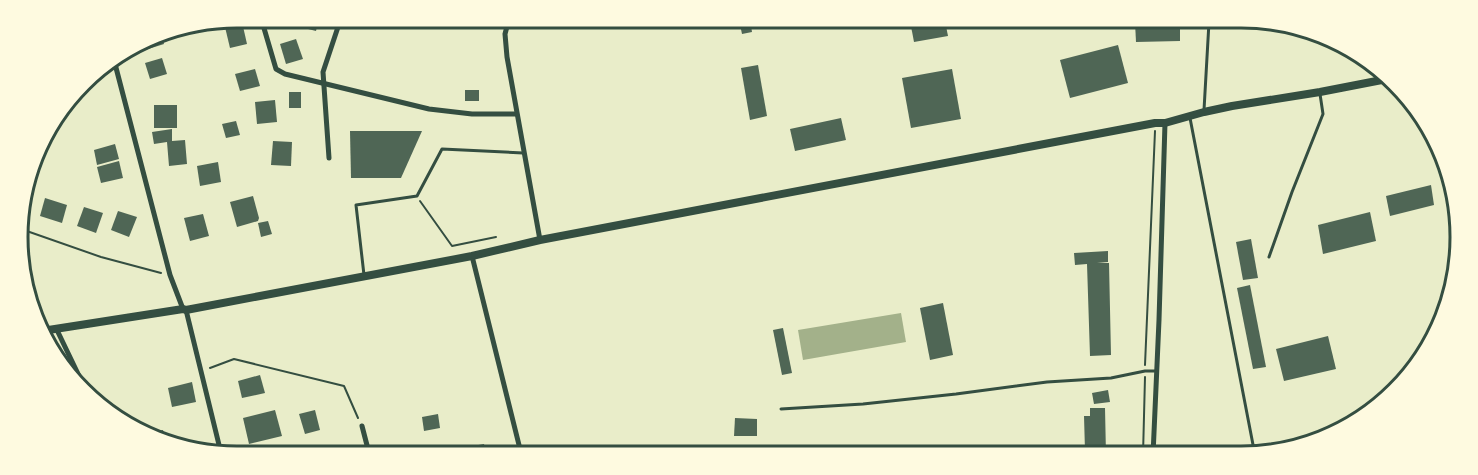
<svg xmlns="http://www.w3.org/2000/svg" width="1478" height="475" viewBox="0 0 1478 475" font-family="Mulish,sans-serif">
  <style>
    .water { fill: #a3b18a }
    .building { fill: #4f6655 }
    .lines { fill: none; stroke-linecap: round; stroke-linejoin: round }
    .path { stroke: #344e41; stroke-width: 2 }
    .service { stroke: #344e41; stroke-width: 3 }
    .minor { stroke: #344e41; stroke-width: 5 }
    .secondary { stroke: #344e41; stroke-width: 8 }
    .rim { fill: none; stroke: #344e41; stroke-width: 3 }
  </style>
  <rect width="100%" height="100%" fill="#e9edc9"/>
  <path class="water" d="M901 313 906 342 803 360 798 330Z"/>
  <g class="building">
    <path d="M306 18 319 19 316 31 304 28Z"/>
    <path d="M739 20H750L752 32 742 34Z"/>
    <path d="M910 21H945L948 36 914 42Z"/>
    <path d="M242 22 247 44 230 48 225 27Z"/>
    <path d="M1135 22H1180V41L1136 42Z"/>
    <path d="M161 33 164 44 142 51 140 43 154 35Z"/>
    <path d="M296 39 303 59 286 64 280 44Z"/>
    <path d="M1118 45 1128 83 1070 98 1060 60Z"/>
    <path d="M162 58 167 74 150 79 145 63Z"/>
    <path d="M758 65 767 116 750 120 741 68Z"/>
    <path d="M255 69 260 86 240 91 235 74Z"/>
    <path d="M952 69 961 119 911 128 902 78Z"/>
    <rect x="465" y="90" width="14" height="11"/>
    <rect x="289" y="92" width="12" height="16"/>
    <path d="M275 100 277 122 257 124 255 102Z"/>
    <rect x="154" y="105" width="23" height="23"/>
    <path d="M841 118 846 140 795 151 790 129Z"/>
    <path d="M236 121 240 135 226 138 222 124Z"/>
    <path d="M172 129V141L185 140 187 164 169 166 167 142 154 144 152 132Z"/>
    <path d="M350 131H422L401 178H351Z"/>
    <path d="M273 141 292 142 291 166 271 165Z"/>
    <path d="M115 144 119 159 97 165 94 150Z"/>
    <path d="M119 161 123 178 101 183 97 167Z"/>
    <path d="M218 162 221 182 200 186 197 166Z"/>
    <path d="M1431 185 1434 205 1390 216 1386 196Z"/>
    <path d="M253 196 259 218 258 221 237 227 230 202Z"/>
    <path d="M45 198 67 205 62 223 40 216Z"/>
    <path d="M84 207 103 213 96 233 77 226Z"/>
    <path d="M118 211 137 217 129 237 111 230Z"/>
    <path d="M1370 212 1376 241 1323 254 1318 225Z"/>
    <path d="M203 214 209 236 190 241 184 218Z"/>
    <path d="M268 221 272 234 261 237 258 223Z"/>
    <path d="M1251 239 1258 278 1243 280 1236 242Z"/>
    <path d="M1108 251V262L1097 263H1109L1111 355 1090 356 1087 264 1075 265 1074 253Z"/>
    <path d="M1250 285 1266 367 1253 369 1237 288Z"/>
    <path d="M943 303 953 355 930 360 920 308Z"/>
    <path d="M783 328 792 373 782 375 773 330Z"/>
    <path d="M1328 336 1336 369 1284 381 1276 349Z"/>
    <path d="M260 375 265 393 242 398 238 381Z"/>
    <path d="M192 382 196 402 172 407 168 388Z"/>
    <path d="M1108 390 1110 402 1094 404 1092 393Z"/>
    <path d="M1090 408H1105L1106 455H1093L1092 451H1085L1084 416H1090Z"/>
    <path d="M275 410 282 436 249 444 243 418Z"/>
    <path d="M315 410 320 430 305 434 299 414Z"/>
    <path d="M438 414 440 428 424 431 422 417Z"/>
    <path d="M735 418 757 419V436H734Z"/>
    <path d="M163 430 166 441 148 433Z"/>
    <path d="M484 444 486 453H468L467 447Z"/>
    <path d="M324 446 325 453H306V450Z"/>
  </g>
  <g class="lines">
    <g class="path">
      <path d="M420 201 452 246 496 237"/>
      <path d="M21 229 101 257 161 273"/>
      <path d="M1145 365 1155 131"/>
      <path d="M210 368 234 359 344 386 358 418"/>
      <path d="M1143 455 1145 377"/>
    </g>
    <g class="service">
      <path d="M1204 110 1209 22"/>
      <path d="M1190 118 1255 455"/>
      <path d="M1269 257 1292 192 1323 114 1320 94"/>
      <path d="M364 275 356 205 417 196 442 149 523 153"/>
      <path d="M781 409 863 404 956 394 1047 382 1111 378 1145 371H1157"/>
    </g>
    <g class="minor">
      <path d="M261 18 276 69 285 74 429 109 472 114H516"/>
      <path d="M509 19 505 34 507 57 540 240"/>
      <path d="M114 60 170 275 183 309"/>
      <path d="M329 158 323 72 341 18"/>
      <path d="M472 256 521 453"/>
      <path d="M186 310 221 453"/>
      <path d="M56 328 80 378 82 386"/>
      <path d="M362 426 369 453"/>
      <path d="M1153 455 1159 320 1165 123"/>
    </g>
    <path class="secondary" d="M42 331 183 309 186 310 472 256 540 240 1155 123H1165L1204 112 1232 106 1320 92 1387 79"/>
  </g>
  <path d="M0 0H1478V475H0ZM237 28H1241A209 209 0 0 1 1450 237V237A209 209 0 0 1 1241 446H237A209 209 0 0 1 28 237V237A209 209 0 0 1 237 28Z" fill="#fefae0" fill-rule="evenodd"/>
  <path class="rim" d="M237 28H1241A209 209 0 0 1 1450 237V237A209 209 0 0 1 1241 446H237A209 209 0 0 1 28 237V237A209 209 0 0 1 237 28Z"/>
</svg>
